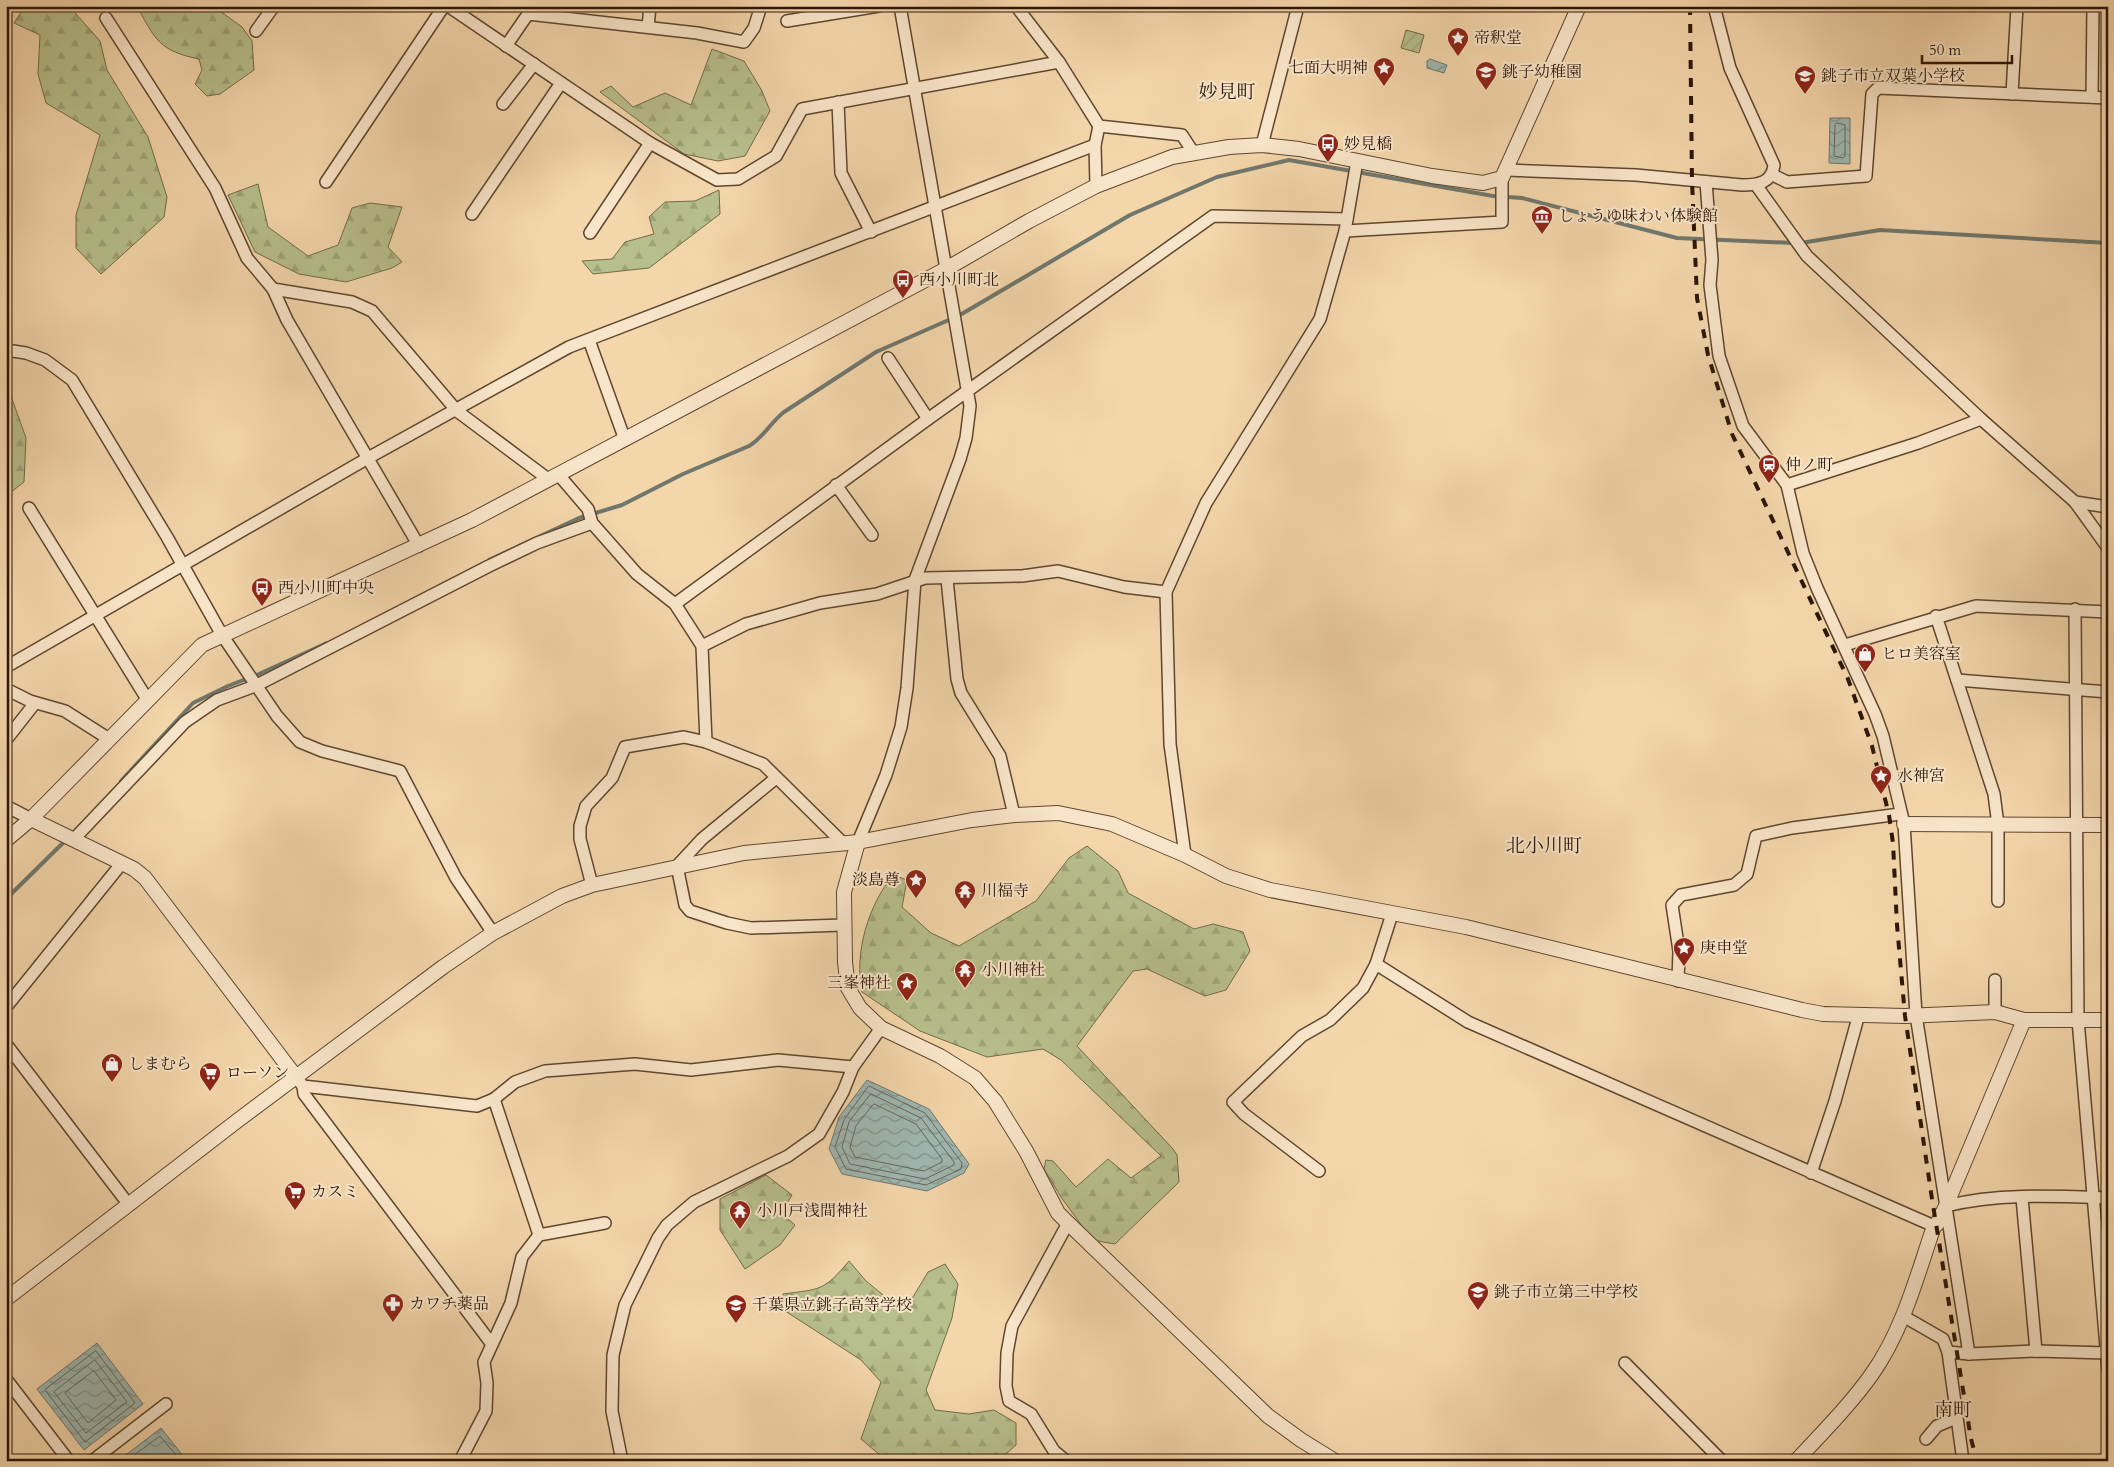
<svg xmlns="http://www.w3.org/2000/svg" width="2114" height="1467" viewBox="0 0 2114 1467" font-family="Cardo,'Noto Serif JP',serif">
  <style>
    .forest { fill: url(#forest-firs); stroke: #726a49 }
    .garden { fill: url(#garden-furrows); stroke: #726a49 }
    .water { fill: url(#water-waves); stroke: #70776d }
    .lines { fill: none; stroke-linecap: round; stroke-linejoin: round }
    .shore { stroke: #65665c; stroke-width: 1 }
    .stream { stroke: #70776d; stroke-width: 4 }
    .minor-casing { stroke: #5e462f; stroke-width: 14 }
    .tertiary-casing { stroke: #5e462f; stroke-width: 16 }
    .minor { stroke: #f8e4c8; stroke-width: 11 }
    .tertiary { stroke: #f8e4c8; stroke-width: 14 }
    .rail { stroke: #2c1606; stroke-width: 4; stroke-dasharray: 9 9; stroke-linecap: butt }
    .labels { text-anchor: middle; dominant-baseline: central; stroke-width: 4; stroke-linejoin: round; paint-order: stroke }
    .poi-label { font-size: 16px; fill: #2c1606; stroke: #f8e4c8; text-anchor: start }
    .quarter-label { font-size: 19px; fill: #2c1606; stroke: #f8e4c8 }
  </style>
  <defs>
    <pattern id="forest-firs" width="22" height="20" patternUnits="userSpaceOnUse" patternTransform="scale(1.25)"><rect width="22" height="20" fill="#b7bf8c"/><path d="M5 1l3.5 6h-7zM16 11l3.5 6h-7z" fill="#9ea377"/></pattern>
    <pattern id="garden-furrows" width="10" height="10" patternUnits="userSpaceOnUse" patternTransform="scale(1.25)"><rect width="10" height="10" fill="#b7bf8c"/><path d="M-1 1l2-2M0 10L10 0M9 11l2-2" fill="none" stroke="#9ea377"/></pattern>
    <pattern id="water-waves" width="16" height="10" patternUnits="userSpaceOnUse" patternTransform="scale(1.25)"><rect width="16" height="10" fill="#9eb7b1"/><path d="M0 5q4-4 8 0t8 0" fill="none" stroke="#81948e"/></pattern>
  </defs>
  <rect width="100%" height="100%" fill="#f4d6ab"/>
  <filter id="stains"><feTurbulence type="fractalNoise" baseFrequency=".004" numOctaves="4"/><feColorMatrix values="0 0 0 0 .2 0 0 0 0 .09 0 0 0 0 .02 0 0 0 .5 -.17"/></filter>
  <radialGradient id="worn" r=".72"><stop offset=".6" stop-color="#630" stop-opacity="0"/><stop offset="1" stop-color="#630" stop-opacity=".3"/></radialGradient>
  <g class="forest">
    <path d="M25 6H69L100 41 107 70 148 137 167 197 164 217 101 274 76 248V215L100 135 46 103 38 74 40 35 14 23Z"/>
    <path d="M137 6H213L242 27 252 41 254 70 220 94 207 96 195 84 202 70 199 59C160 51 155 40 137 6Z"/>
    <path d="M712 49 744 61 762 91 770 111 745 156 718 161 684 154 600 92 611 86 633 107 665 93 691 105Z"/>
    <path d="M258 184 268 227 308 256 338 245 352 208 370 203 402 207 388 247 402 262 392 268 346 282 299 274 255 252 228 195Z"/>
    <path d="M719 190 720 214 649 268 593 274 582 261 612 259 625 242 654 234 649 217 665 202 695 201Z"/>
    <path d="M6 382 26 438 24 482 6 496Z"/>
    <path d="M1087 846 1118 871 1128 893 1194 929 1213 924 1243 932 1250 951 1226 990 1205 996 1147 969 1133 971 1077 1046 1173 1149 1177 1155 1179 1182 1115 1244 1092 1240 1061 1197 1044 1169 1046 1160 1053 1161 1076 1187 1108 1159 1131 1178 1161 1156 1061 1060 1043 1049 987 1057 920 1031 862 992C854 953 868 906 893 875L907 880 902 907 931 933 959 946 1036 901 1069 858Z"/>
    <path d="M766 1175 792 1195 781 1213 795 1225 780 1245 745 1269 720 1230V1199Z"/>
    <path d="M849 1261 866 1281 904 1312 928 1272 945 1264 958 1284 952 1318 926 1390 935 1410 969 1414 994 1410 1016 1423V1445L998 1461H887L861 1439 881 1382 861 1360 779 1307 783 1294C821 1289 824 1291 849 1261Z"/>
  </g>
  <path class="garden" d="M1406 30 1424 35 1419 53 1401 48Z"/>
  <g class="water">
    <path d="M1430 59 1447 65 1444 73 1427 68V61Z"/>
    <path d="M1830 118H1850V164L1829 163Z"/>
    <path d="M867 1080 929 1109 969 1164 964 1173 927 1191 842 1174 829 1149 839 1117Z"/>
    <path d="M97 1343 143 1404 84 1450 37 1389Z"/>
    <path d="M161 1428 187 1461H118Z"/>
  </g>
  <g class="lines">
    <g class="shore">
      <path d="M1837 123 1845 125V156L1843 158 1834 156 1835 125Z"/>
      <path d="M869 1086 925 1113 962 1163 961 1169 926 1185 846 1169 835 1147 844 1120Z"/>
      <path d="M871 1094 921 1118 954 1162V1165L925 1179 850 1164 842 1147 849 1122Z"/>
      <path d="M874 1104 916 1124 942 1159V1162L924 1171 855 1157 850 1147 856 1126Z"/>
      <path d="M96 1351 135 1403 85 1442 45 1390Z"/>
      <path d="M95 1360 127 1402 86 1433 54 1392Z"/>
      <path d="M94 1371 116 1400 88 1423 65 1393Z"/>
      <path d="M126 1461 160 1436 181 1461"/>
    </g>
    <g class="stream">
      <path d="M1801 243 1880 230 2108 243"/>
      <path d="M489 560 579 518 622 505 683 474 749 446C763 438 771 422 784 412L876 352 960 315 1130 215 1217 177 1289 160 1493 196 1522 198 1677 238 1794 243"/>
      <path d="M121 781 193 703 228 686 259 674 327 643"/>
      <path d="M6 899 67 839"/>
    </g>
    <g class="minor-casing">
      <g id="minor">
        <path d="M448 6 650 143 717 180 738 179 776 156 802 109 1059 62"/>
        <path d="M1016 6 1059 62 1099 126 1182 135 1193 152"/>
        <path d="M106 18 215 188 247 258 273 289 287 320 419 546"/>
        <path d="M787 21 879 6"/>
        <path d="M648 27 650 6"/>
        <path d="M256 31 274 6"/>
        <path d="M506 46 528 14 697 33 744 42 754 28 761 6"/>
        <path d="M2012 94 2017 6"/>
        <path d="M2092 97 2093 6"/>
        <path d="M838 102 841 173 871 232"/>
        <path d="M503 104 534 64"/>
        <path d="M1262 145 1298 6"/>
        <path d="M1507 170 1636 175 1742 185C1758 185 1772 183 1774 165L1730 68 1714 6"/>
        <path d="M1773 175 1787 182 1866 176 1872 94 1878 88 2108 98"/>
        <path d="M326 182 444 6"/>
        <path d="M1706 182 1712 260 1710 285 1719 356 1743 426 1787 485 1803 553 1817 588 1875 714 1883 736 1904 824 1916 1015 1969 1354"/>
        <path d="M1756 185 1807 256 1981 419 2075 502 2108 548"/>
        <path d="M1096 186 1095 145 1099 126"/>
        <path d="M472 214 561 83"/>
        <path d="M1345 231 1502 222V178"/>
        <path d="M590 233 650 143"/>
        <path d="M273 289 352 302 372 311 457 411 548 479"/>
        <path d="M589 340 625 440"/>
        <path d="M6 350 26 353 45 360 72 380 167 537 222 635 277 716 300 742 322 751 400 771 456 878 493 933"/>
        <path d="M888 358 928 419"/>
        <path d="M558 474 588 509 592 523 637 574 675 604 702 646 706 742 763 764 844 844"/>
        <path d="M836 485 872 535"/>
        <path d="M1787 485 1918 443 1981 419"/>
        <path d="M2075 502 2108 507"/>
        <path d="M29 508 147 699"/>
        <path d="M947 579 957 679 961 693 1000 756 1014 815"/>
        <path d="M675 604 928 419 1213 216 1347 219"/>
        <path d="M2075 609 2078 1020 2108 1370"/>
        <path d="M1936 616 1994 794 1998 825V901"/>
        <path d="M1845 645 1976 606 2108 612"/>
        <path d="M702 646 746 624 820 603 877 594 925 578 1022 576 1058 571 1124 587 1166 592"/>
        <path d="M6 667 368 458 569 347 1095 145"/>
        <path d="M1957 680 2108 692"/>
        <path d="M6 689 30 701 65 711 109 739"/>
        <path d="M6 740 35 703"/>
        <path d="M776 778 702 839 677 866 685 905 690 911 727 923 751 928 843 925"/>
        <path d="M6 806 31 819"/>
        <path d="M74 839 185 722 217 700 255 686 489 566 537 543 592 523"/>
        <path d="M858 842 886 775 901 727 907 688 915 580 960 459 966 438 970 406 900 6"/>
        <path d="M1185 855 1170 744 1166 592 1206 503 1320 319 1345 231 1357 161"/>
        <path d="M592 885 580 839V826L586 806 612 778 625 747 684 737 706 742"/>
        <path d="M1376 964 1468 1022 1934 1226"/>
        <path d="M1995 980V1012"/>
        <path d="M1678 981 1679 951 1672 905 1681 895 1734 885 1747 874 1756 836 1792 828 1900 814"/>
        <path d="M6 1007 122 863"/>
        <path d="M6 1044 129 1205"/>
        <path d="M296 1077 303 1086 477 1106 494 1099 515 1082 545 1071 635 1064 691 1070 778 1060 853 1067"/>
        <path d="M303 1086 304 1094 491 1343"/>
        <path d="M494 1099 539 1235"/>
        <path d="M1319 1171 1244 1114 1233 1102 1302 1036 1330 1020 1363 988 1376 964 1392 914"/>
        <path d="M1811 1173 1835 1101 1859 1014"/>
        <path d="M2022 1198 2036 1351"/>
        <path d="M1946 1206C1997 1193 2055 1196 2108 1198"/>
        <path d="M1903 1316 1943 1339 1948 1352 1969 1354 2036 1351 2108 1353"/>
        <path d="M1948 1352 1963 1461"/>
        <path d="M1625 1363 1722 1461"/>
        <path d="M6 1379 69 1461"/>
        <path d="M1926 1439 1937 1426 1956 1418"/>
        <path d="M92 1461 166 1404"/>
        <path d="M460 1461 486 1411 487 1383 484 1362 511 1303 522 1257 539 1235 605 1223"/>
        <path d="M622 1461 612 1411 613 1355 625 1305 658 1238 667 1225 694 1202 788 1156 819 1134 843 1092 853 1067 881 1028"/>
        <path d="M1066 1461 1054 1451 1031 1414 1009 1401 1006 1386 1007 1353 1012 1326 1068 1223"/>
      </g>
    </g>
    <g class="tertiary-casing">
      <g id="tertiary">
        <path d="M31 819 134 869 145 878 296 1077"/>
        <path d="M1904 824 2108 825"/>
        <path d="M6 840 31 819 202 645 472 520 946 269 1029 221 1096 186 1172 157 1229 147 1262 145 1299 149 1432 176 1483 183 1502 178 1579 6"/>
        <path d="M858 842 844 892 845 962 848 988 860 1008 881 1028 940 1056 975 1078 995 1101 1026 1151 1058 1213 1068 1223 1268 1416 1301 1440 1335 1461"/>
        <path d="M6 1299 237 1121 443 967 493 933 562 896 592 885 744 853 858 842 972 820 1014 815 1058 813 1112 824 1185 855 1226 876 1270 890 1466 927 1802 1010 1823 1014 1905 1016 1995 1012 2024 1020H2108"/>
        <path d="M1796 1461C1822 1433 1850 1405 1872 1374 1903 1330 1917 1276 1934 1226L1937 1224 1946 1206 2024 1020"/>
      </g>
    </g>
    <use href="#minor" class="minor"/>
    <use href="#tertiary" class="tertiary"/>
    <path class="rail" d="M1690 6 1692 181 1697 298 1708 355 1732 434 1848 679 1872 746 1889 815 1893 843 1897 925 1905 1016 1932 1199 1971 1439 1977 1461"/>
  </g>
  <defs>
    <g id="sight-pin" transform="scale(1.125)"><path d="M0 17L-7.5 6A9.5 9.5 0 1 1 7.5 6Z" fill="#8f2418" stroke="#f8e4c8"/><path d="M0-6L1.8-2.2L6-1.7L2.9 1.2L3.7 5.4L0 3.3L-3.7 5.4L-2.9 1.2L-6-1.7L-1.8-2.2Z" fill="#fff"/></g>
    <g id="school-pin" transform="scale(1.125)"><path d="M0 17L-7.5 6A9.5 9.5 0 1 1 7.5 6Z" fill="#8f2418" stroke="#f8e4c8"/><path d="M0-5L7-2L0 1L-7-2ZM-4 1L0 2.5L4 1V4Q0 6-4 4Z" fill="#fff"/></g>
    <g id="bus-pin" transform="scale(1.125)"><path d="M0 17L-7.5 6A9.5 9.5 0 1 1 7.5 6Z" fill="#8f2418" stroke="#f8e4c8"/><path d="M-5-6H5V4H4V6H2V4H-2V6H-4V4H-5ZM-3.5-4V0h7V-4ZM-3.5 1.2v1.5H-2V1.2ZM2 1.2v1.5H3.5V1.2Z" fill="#fff"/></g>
    <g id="museum-pin" transform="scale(1.125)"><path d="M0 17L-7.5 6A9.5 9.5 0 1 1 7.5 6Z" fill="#8f2418" stroke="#f8e4c8"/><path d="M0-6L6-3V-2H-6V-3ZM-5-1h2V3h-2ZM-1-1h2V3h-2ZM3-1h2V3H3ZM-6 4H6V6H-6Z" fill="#fff"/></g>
    <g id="station-pin" transform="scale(1.125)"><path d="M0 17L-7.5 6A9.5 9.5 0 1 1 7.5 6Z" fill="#8f2418" stroke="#f8e4c8"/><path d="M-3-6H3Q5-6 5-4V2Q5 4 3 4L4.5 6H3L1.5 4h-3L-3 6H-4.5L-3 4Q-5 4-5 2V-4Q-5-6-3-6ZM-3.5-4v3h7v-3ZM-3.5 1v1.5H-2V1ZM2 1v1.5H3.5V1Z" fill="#fff"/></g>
    <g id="shop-pin" transform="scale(1.125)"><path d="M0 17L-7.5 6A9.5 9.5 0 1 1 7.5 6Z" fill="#8f2418" stroke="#f8e4c8"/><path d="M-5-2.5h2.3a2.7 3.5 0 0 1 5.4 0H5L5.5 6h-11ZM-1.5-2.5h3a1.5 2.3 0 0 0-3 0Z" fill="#fff"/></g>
    <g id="temple-pin" transform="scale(1.125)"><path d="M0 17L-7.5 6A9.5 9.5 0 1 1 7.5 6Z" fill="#8f2418" stroke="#f8e4c8"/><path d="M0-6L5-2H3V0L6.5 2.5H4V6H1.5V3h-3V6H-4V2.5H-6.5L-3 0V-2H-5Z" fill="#fff"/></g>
    <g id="supermarket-pin" transform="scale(1.125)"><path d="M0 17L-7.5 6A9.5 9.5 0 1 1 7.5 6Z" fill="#8f2418" stroke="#f8e4c8"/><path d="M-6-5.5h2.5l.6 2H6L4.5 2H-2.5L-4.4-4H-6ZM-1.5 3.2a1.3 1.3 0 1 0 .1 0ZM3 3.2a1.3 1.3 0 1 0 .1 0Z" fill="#fff"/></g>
    <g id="pharmacy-pin" transform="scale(1.125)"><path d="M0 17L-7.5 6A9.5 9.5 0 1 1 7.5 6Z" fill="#8f2418" stroke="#f8e4c8"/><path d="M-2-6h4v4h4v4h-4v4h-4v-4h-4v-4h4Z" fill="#fff"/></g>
  </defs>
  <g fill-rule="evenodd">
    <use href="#sight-pin" x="1458" y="38"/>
    <use href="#sight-pin" x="1384" y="68"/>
    <use href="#school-pin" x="1486" y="72"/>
    <use href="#school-pin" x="1805" y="76"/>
    <use href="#bus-pin" x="1328" y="144"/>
    <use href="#museum-pin" x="1542" y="216"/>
    <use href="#bus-pin" x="903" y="280"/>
    <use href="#station-pin" x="1769" y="465"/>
    <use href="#bus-pin" x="262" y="588"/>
    <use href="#shop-pin" x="1865" y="654"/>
    <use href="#sight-pin" x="1881" y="776"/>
    <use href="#sight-pin" x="916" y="880"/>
    <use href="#temple-pin" x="965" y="891"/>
    <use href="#sight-pin" x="1684" y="948"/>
    <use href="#temple-pin" x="965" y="970"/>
    <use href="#sight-pin" x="907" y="983"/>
    <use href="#shop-pin" x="112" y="1064"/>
    <use href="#supermarket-pin" x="210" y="1073"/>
    <use href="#supermarket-pin" x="295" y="1192"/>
    <use href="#temple-pin" x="740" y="1211"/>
    <use href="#school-pin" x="1478" y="1292"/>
    <use href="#pharmacy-pin" x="393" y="1304"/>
    <use href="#school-pin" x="736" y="1305"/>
  </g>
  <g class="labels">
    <g class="poi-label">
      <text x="1474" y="38">帝釈堂</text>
      <text x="1368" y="68" text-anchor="end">七面大明神</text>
      <text x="1502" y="72">銚子幼稚園</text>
      <text x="1821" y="76">銚子市立双葉小学校</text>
      <text x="1344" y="144">妙見橋</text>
      <text x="1558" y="216">しょうゆ味わい体験館</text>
      <text x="919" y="280">西小川町北</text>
      <text x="1785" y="465">仲ノ町</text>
      <text x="278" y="588">西小川町中央</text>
      <text x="1881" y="654">ヒロ美容室</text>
      <text x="1897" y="776">水神宮</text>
      <text x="900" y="880" text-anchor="end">淡島尊</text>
      <text x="981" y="891">川福寺</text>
      <text x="1700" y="948">庚申堂</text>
      <text x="981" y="970">小川神社</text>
      <text x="891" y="983" text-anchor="end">三峯神社</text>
      <text x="128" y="1064">しまむら</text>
      <text x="226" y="1073">ローソン</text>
      <text x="311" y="1192">カスミ</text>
      <text x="756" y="1211">小川戸浅間神社</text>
      <text x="1494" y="1292">銚子市立第三中学校</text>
      <text x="409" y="1304">カワチ薬品</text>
      <text x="752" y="1305">千葉県立銚子高等学校</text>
    </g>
    <g class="quarter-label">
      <text x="1227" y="92">妙見町</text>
      <text x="1544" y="846">北小川町</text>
      <text x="1953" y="1410">南町</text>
    </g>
  </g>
  <rect width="2114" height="1467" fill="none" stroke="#f4d6ab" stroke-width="25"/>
  <rect x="8" y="8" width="2099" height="1452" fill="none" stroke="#2c1606" stroke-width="2.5"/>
  <rect x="12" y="12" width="2089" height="1442" fill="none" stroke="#2c1606"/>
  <path d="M1922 55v8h90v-8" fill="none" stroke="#2c1606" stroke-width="2.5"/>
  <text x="1929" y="55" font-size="15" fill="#2c1606" stroke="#f8e4c8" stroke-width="4" paint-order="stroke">50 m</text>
  <rect width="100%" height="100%" filter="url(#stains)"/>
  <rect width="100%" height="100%" fill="url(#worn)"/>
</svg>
